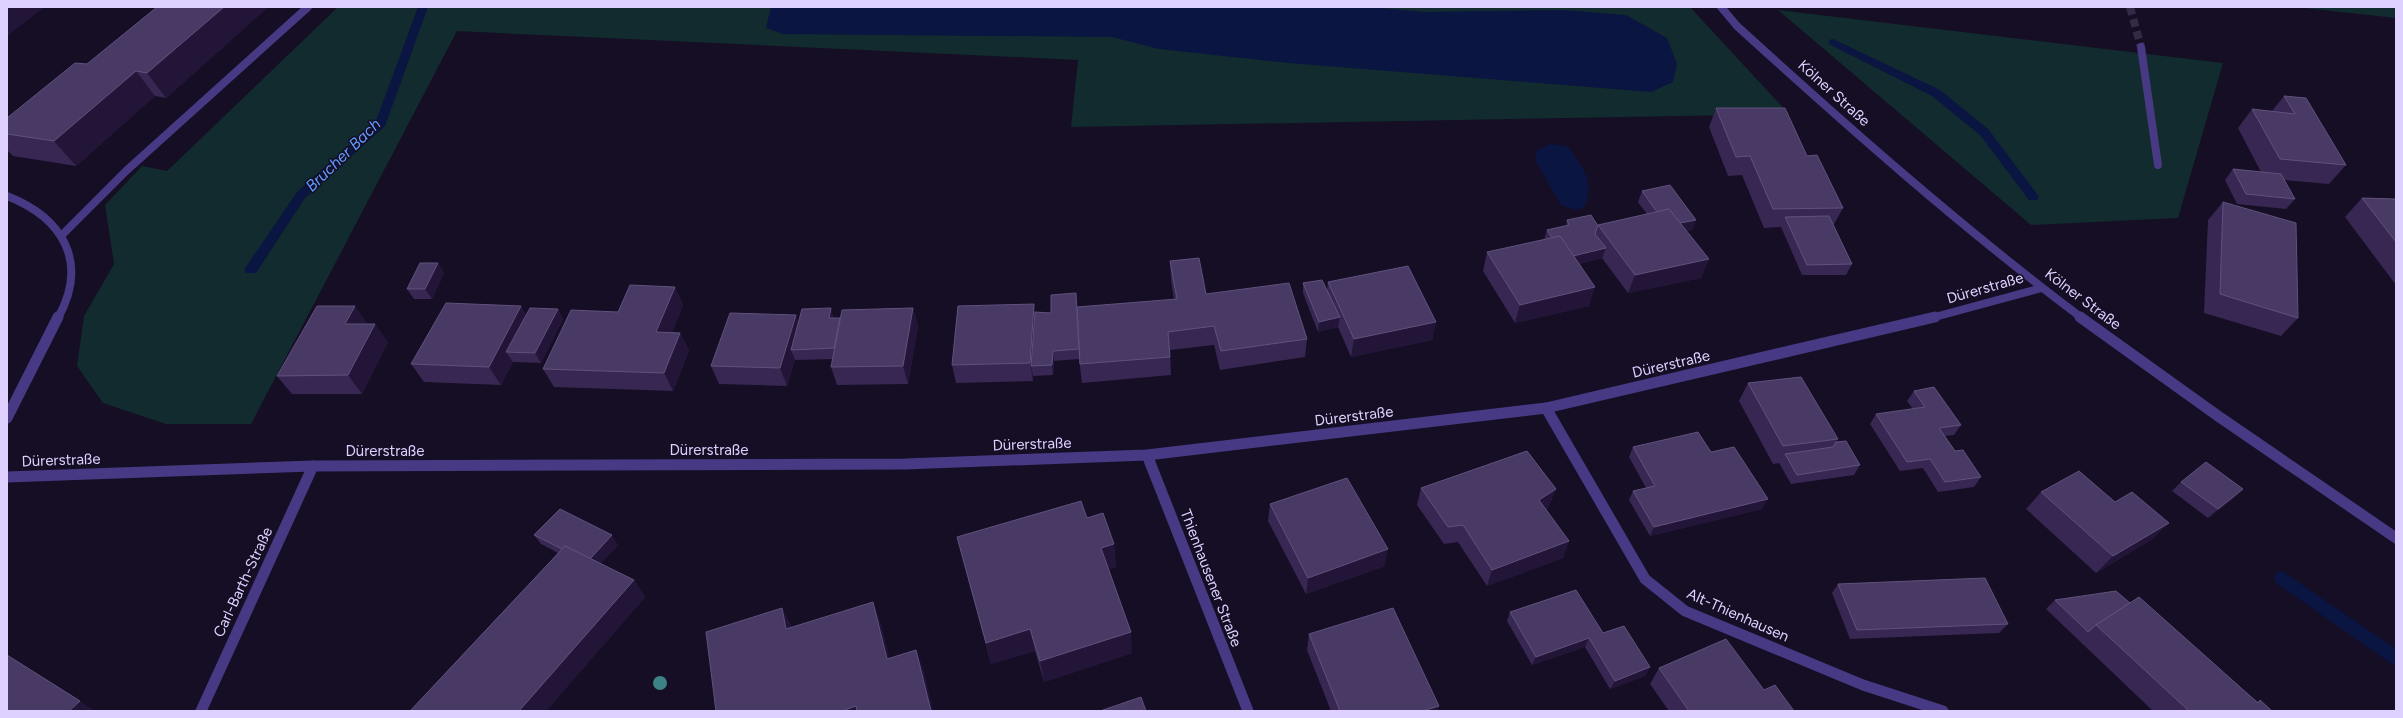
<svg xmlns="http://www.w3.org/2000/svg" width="2403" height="718" viewBox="0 0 2403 718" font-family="Figtree,sans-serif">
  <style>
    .green { fill: #112b2e }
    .water { fill: #0a1542 }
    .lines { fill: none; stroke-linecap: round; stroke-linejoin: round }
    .stream { fill: #0a1542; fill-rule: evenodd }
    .minor-tunnel { stroke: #332b45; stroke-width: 8; stroke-dasharray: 8 4.5; stroke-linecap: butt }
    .minor-far1 { stroke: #473983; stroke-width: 8 }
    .minor { stroke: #473983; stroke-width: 11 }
    .tree { fill: #3d8284 }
    .wall { fill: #372752 }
    .shaded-wall { fill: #221538 }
    .building { fill: #493965; stroke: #60517d }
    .labels { text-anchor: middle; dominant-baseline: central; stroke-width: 3; stroke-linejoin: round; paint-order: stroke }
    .street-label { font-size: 15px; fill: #ded1ff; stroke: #150e24 }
    .water-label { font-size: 16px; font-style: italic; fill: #5f9cff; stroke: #150e24 }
  </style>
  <rect width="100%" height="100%" fill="#150e24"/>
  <g class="green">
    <path d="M338 7H1690L1789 114 1071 127 1078 60 457 31 251 424H166L103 403 77 366 84 316 114 264 105 205 142 166 167 171Z"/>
    <path d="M2295 7H2396V18Z"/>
    <path d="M1778 10 2223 63 2178 218 2031 225Z"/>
  </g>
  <g class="water">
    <path d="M771 7H1371L1424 12 1563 10 1626 15 1667 38 1677 64 1673 82 1651 92 1289 63 1159 49 1112 37 783 34 766 28Z"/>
    <path d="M1550 144 1567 146C1583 168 1596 181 1584 208L1574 210 1561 205 1535 160 1537 150Z"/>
  </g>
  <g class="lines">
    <g class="stream">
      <path d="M418 7H428L385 126 305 198 256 273H246L244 270 246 267 297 192 376 121Z"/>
      <path d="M1833 39 1940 90 1988 129 2037 194 2039 197 2037 200H2029L1980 135 1932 96 1829 44V40Z"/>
      <path d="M2282 571 2396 649V667L2276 583 2274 578 2276 573Z"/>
    </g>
    <path class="minor-tunnel" d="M2130 7 2141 47"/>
    <g class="minor-far1">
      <path d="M1721 7 1737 26C1849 128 1961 227 2082 318"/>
      <path d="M2141 47 2158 165"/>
      <path d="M7 196C63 218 89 262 58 318"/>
      <path d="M62 235 126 171 308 7"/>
      <path d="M1931 318 2042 288"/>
    </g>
    <g class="minor">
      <path d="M2080 317 2218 416 2396 538"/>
      <path d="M1546 408 1645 579 1685 611 1863 685 1943 711"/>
      <path d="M7 418 58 317"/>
      <path d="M1147 455 1248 711"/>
      <path d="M7 477 313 466 905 464 1147 455 1546 408 1935 317"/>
      <path d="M201 711 313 466"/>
    </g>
  </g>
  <circle class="tree" cx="660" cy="683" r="7"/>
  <g class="wall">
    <path d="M157 7H268L166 98 155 96 76 166 13 156 7 150V118L87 64Z"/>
    <path d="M2284 96 2346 165 2329 184 2284 180 2295 199 2286 209 2237 204 2225 180 2233 169 2261 172 2238 128 2252 109 2272 111Z"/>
    <path d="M1716 108 1807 156 1843 208 1833 226 1852 264 1846 275H1802L1781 227 1764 228 1742 175 1728 176 1709 127Z"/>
    <path d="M1642 191 1696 220 1692 230 1686 231 1709 259 1701 278 1628 293 1602 258 1579 264 1589 306 1515 323 1483 271 1487 252 1544 240 1547 230 1566 226 1567 220 1598 225 1647 214 1638 202Z"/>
    <path d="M2362 198 2396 199V285L2345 217Z"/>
    <path d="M2223 202 2298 318 2281 336 2204 313 2208 220Z"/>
    <path d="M1170 261 1206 294 1307 339 1305 357 1220 370 1214 345 1170 350 1171 375 1082 383 1079 359 1054 361 1053 375 1033 376V381L956 383 952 365 1034 304 1035 312 1051 313 1077 307 1174 300 1171 280Z"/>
    <path d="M438 263 444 273 432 299H414L407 289Z"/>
    <path d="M1328 282 1436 322 1432 340 1351 357 1338 327 1318 332 1303 293V283L1327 290Z"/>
    <path d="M675 287 683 305 672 332 680 333 689 351 673 391 554 387 543 369 618 312Z"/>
    <path d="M521 306 526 315 558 309 563 319 541 363 513 362 501 385 424 382 411 364Z"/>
    <path d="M913 308 918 326 908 384 837 385 831 367 833 359 795 360 787 386 719 384 711 366 799 322 834 318H840Z"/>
    <path d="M368 324 388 342 362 394H292L277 376Z"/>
    <path d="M1748 383 1838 439 1836 442 1860 465 1854 475 1791 484 1779 463 1773 464 1739 401Z"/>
    <path d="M1914 391 1961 425 1954 435 1945 436 1955 451 1981 477 1974 487 1938 492 1923 468 1900 471 1870 424 1876 414 1913 409 1907 401Z"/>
    <path d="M1633 447 1711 452 1762 509 1650 536 1629 500 1633 491 1646 488 1629 457Z"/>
    <path d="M2181 482 2243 489 2233 499 2208 518 2172 491Z"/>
    <path d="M1421 488 1549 507 1546 509 1569 541 1563 558 1487 586 1458 542 1444 544 1417 505Z"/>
    <path d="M2041 492 2169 523 2151 540 2096 573 2026 509Z"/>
    <path d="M1270 504 1385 566 1306 594 1268 521Z"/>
    <path d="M1087 518 1114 544 1116 567 1108 569 1132 653 1044 682 1035 651 991 664 957 537Z"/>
    <path d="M534 535 618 545 600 564 634 580 645 597 546 711H410L558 553 541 544Z"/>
    <path d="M1838 584 2008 624 1999 633 1850 639 1832 593Z"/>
    <path d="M2055 600 2130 603 2258 702 2260 700 2272 711H2153L2046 609Z"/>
    <path d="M1510 612 1603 633 1650 667 1645 676 1610 689 1585 647 1532 665 1507 621Z"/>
    <path d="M1309 634 1439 706 1437 711H1331L1307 650Z"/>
    <path d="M1659 668 1764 690 1794 711H1669L1650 684Z"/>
  </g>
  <g class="shaded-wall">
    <path d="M7 7H45L7 36Z"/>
    <path d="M224 7H268L166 98 147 73Z"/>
    <path d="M136 71 155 96 76 166 54 141Z"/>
    <path d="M1696 220 1692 230 1668 235 1672 225Z"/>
    <path d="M1606 248 1602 258 1562 268 1565 258Z"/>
    <path d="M1709 259 1701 278 1628 293 1635 275Z"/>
    <path d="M438 263 444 273 432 299 425 289Z"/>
    <path d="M675 287 683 305 665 350 656 332Z"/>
    <path d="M1595 287 1589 306 1515 323 1520 305Z"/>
    <path d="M1034 304 1036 322 1031 366 1033 376V381L1030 363Z"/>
    <path d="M355 306 368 324H345Z"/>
    <path d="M521 306 531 325 506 352 513 362 501 385 489 367Z"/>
    <path d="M831 308 834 318H829Z"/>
    <path d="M913 308 918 326 908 384 903 366Z"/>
    <path d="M558 309 563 319 541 363 535 353Z"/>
    <path d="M796 315 803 334 791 350 795 360 787 386 780 368Z"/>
    <path d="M1340 317 1338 327 1318 332 1319 322Z"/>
    <path d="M1436 322 1432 340 1351 357 1354 339Z"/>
    <path d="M375 324 388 342 362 394 348 375Z"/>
    <path d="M680 333 689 351 673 391 664 373Z"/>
    <path d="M1053 351 1054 361 1053 375 1052 365Z"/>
    <path d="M1556 489 1549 507 1533 517 1539 500Z"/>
    <path d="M2243 489 2233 499 2208 518 2218 509Z"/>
    <path d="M1768 499 1762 509 1650 536 1654 527Z"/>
    <path d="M2169 523 2151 540 2096 573 2113 556Z"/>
    <path d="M612 535 618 545 593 571 587 562Z"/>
    <path d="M1569 541 1563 558 1487 586 1492 570Z"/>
    <path d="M1114 544 1116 567 1104 571 1101 548Z"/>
    <path d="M1388 549 1385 566 1306 594 1308 578Z"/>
    <path d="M634 580 645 597 546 711H519Z"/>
    <path d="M873 602 881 624 895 680 887 659Z"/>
    <path d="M782 608 793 629H786Z"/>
    <path d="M1030 629 1035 651 991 664 986 643Z"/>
    <path d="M1131 632 1132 653 1044 682 1040 661Z"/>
    <path d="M1589 638 1585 647 1532 665 1536 657Z"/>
    <path d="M916 650 924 671 933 711H931Z"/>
    <path d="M1650 667 1645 676 1610 689 1615 681Z"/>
    <path d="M80 701 95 711H69Z"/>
    <path d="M856 706 858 711H842Z"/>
    <path d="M1439 706 1437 711H1423Z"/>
  </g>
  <g class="building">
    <path d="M157 7H224L147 73 136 71 54 141 7 134V118L75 63 87 64Z"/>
    <path d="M2284 96 2306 98 2346 165 2280 159 2252 109 2295 114Z"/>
    <path d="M1716 108H1785L1807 156 1817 155 1843 208 1773 209 1750 156 1736 157Z"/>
    <path d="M2233 169 2281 174 2295 199 2246 194Z"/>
    <path d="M1670 185 1696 220 1680 223 1669 209 1657 212 1642 191Z"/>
    <path d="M2362 198 2396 199V242Z"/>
    <path d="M2223 202 2296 223 2298 318 2220 294Z"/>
    <path d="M1669 209 1709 259 1635 275 1598 225Z"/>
    <path d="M1591 215 1598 226V225L1595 234 1606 248 1573 256 1560 236 1552 238 1547 230 1569 225 1567 220Z"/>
    <path d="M1829 216 1852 264 1807 265 1785 217Z"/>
    <path d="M1560 236 1595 287 1520 305 1487 252Z"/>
    <path d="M1199 258 1206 294 1289 283 1307 339 1221 351 1214 326 1168 332 1170 357 1080 364 1077 307 1177 299 1170 261Z"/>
    <path d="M420 263H438L425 289H407Z"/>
    <path d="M1408 266 1436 322 1354 339 1328 282Z"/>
    <path d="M1322 280 1340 317 1319 322 1303 283Z"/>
    <path d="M630 285 675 287 656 332 680 333 664 373 543 369 571 310 618 312Z"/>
    <path d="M1076 293 1079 349 1053 351 1052 365 1031 366 1035 312 1051 313V295Z"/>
    <path d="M446 303 521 306 489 367 411 364Z"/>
    <path d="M1034 304 1030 363 952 365 958 306Z"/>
    <path d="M317 306H355L345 324H375L348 375 277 376Z"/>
    <path d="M530 308 558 309 535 353 506 352Z"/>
    <path d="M831 308 829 318H840L834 348 791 350 802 309Z"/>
    <path d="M913 308 903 366 831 367 842 310Z"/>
    <path d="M730 313 796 315 780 368 711 366Z"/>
    <path d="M1801 377 1838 439 1783 446 1748 383Z"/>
    <path d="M1934 387 1961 425 1939 428 1955 451 1963 450 1981 477 1945 482 1930 459 1907 462 1876 414 1925 407 1914 391Z"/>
    <path d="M1698 432 1711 452 1734 447 1768 499 1654 527 1633 491 1655 486 1633 447Z"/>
    <path d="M1846 441 1860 465 1797 475 1785 454 1833 447 1836 442Z"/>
    <path d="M1527 451 1556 489 1539 500 1569 541 1492 570 1463 525 1448 527 1421 488Z"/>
    <path d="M2206 462 2243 489 2218 509 2181 482Z"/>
    <path d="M2079 471 2115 502 2132 492 2169 523 2113 556 2041 492Z"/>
    <path d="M1347 478 1388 549 1308 578 1270 504Z"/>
    <path d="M1081 501 1087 518 1103 513 1114 544 1101 548 1131 632 1040 661 1030 629 986 643 957 537Z"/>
    <path d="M560 509 612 535 590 559 565 546 562 549 534 535Z"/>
    <path d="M565 546 634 580 519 711H410Z"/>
    <path d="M1985 578 2008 624 1857 630 1838 584Z"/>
    <path d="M1576 590 1603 633 1624 626 1650 667 1615 681 1589 638 1536 657 1510 612Z"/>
    <path d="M2116 591 2130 603 2096 625 2088 632 2055 600Z"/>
    <path d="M2139 597 2258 703 2260 700 2272 711H2189L2096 625Z"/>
    <path d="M873 602 887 659 916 650 931 711H857L856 706 842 711H716L706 632 782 608 786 629Z"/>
    <path d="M1393 608 1439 706 1423 711H1340L1309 634Z"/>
    <path d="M1726 639 1764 690 1775 685 1794 711H1689L1659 668Z"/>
    <path d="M7 655 80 701 69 711H7Z"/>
    <path d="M1141 697 1146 711H1100Z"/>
  </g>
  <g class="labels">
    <g class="street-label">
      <text transform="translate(1834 93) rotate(42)">Kölner Straße</text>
      <text transform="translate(1985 288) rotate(-16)">Dürerstraße</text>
      <text transform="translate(2083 299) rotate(37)">Kölner Straße</text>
      <text transform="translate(1671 364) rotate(-13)">Dürerstraße</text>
      <text transform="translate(1354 416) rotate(-7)">Dürerstraße</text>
      <text transform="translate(1032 444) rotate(-2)">Dürerstraße</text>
      <text x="709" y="450">Dürerstraße</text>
      <text x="385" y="451">Dürerstraße</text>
      <text transform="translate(61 460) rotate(-2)">Dürerstraße</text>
      <text transform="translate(1211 578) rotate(69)">Thienhausener Straße</text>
      <text transform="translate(243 582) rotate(-65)">Carl-Barth-Straße</text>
      <text transform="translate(1738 615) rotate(24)">Alt-Thienhausen</text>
    </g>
    <g class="water-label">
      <text transform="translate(343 155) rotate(-44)">Brucher Bach</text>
    </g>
  </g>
  <rect width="2403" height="718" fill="none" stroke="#ded1ff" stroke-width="16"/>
</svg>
